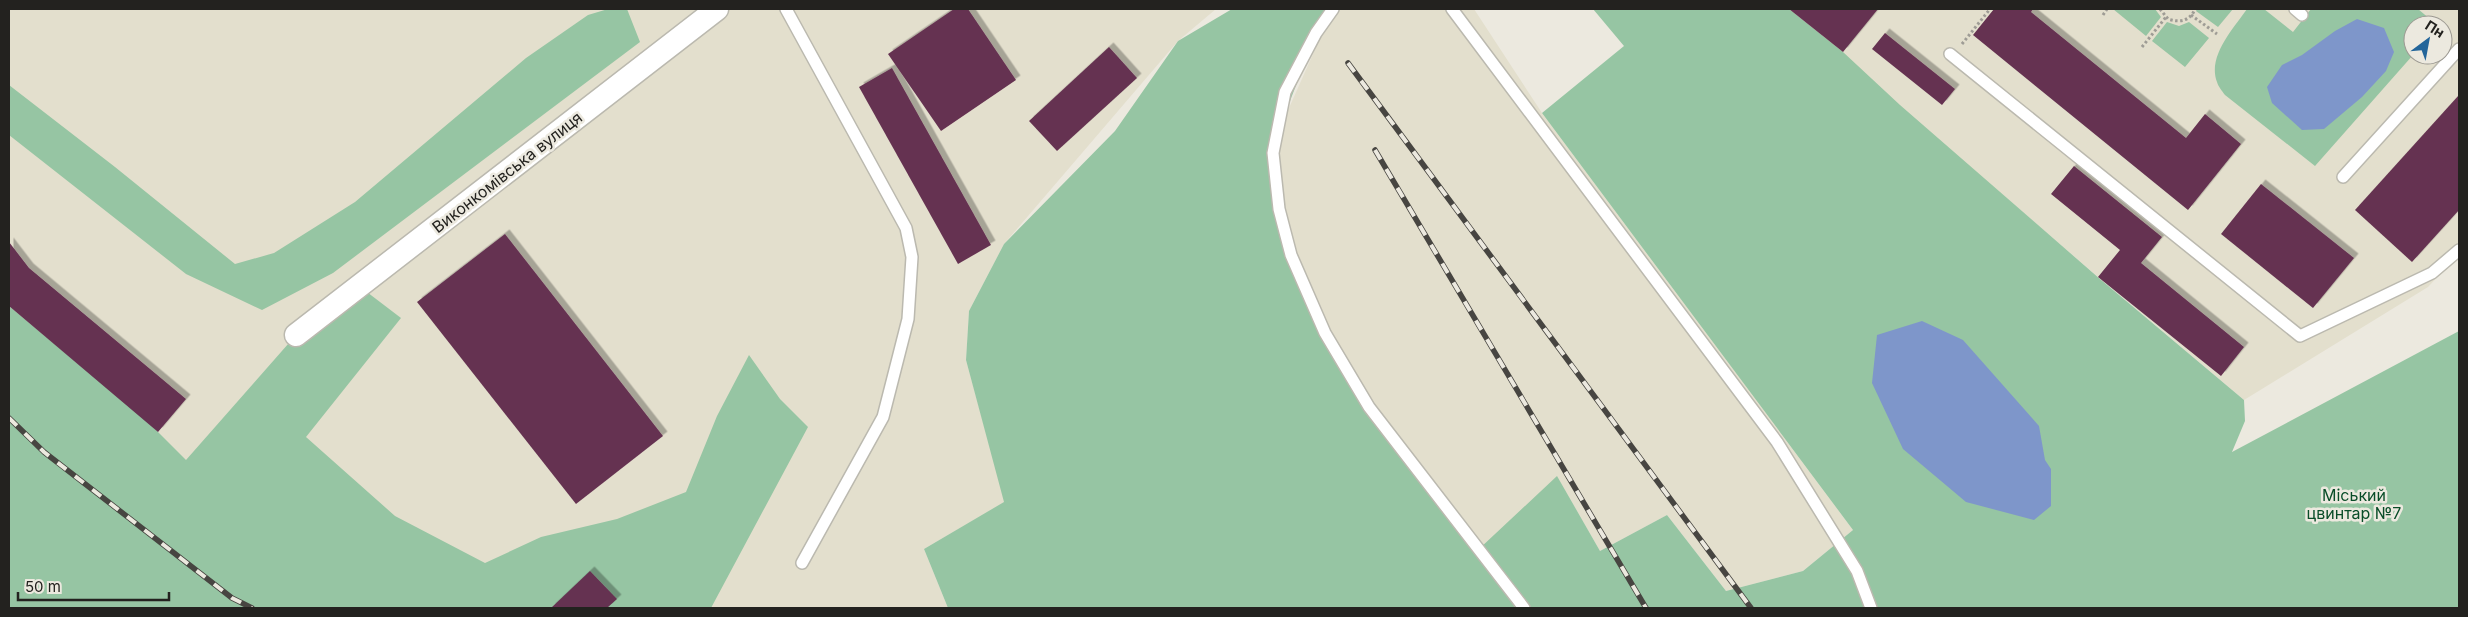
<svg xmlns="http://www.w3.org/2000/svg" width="2468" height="617" viewBox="0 0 2468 617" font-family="Inter,sans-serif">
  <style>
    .built { fill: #e3dfcd; fill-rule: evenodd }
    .green { fill: #96c5a3 }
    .water { fill: #7e96ca }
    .building { fill: #653351; filter: url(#shadow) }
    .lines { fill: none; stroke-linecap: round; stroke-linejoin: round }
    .service-casing { stroke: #bbb9af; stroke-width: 14 }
    .minor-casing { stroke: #bbb9af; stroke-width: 25 }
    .path { stroke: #9e9c95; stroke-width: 3; stroke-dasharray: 2.5 2.5; stroke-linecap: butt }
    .service { stroke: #fff; stroke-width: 11 }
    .minor { stroke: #fff; stroke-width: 22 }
    .rail-casing { stroke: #474541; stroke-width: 5.5 }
    .rail { stroke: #ece9df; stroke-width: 4; stroke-dasharray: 11; stroke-linecap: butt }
    .labels { text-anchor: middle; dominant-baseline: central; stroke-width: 5; stroke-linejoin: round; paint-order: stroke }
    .street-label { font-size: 16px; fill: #23221f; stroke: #ece9df }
    .park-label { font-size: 16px; fill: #094d28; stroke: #ece9df }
  </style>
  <defs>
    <filter id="shadow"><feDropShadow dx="4.5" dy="-4.5" stdDeviation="0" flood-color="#0004"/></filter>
  </defs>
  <rect width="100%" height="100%" fill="#ece9df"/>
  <g class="built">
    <path d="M9 9H1216L1178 41 1004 244 969 311 966 360 1005 502 924 549 948 608H345L9 347Z"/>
    <path d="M1339 9H1474L1542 113 1853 530 1803 571 1726 591 1667 515 1600 551 1557 477 1479 550 1392 437 1308 295 1279 209 1277 135 1321 36Z"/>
    <path d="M1787 9H2459V254L2428 287 2244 400 2098 277ZM2413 25H2443V55H2413Z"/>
  </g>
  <g class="green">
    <path d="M608 9H627L640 42 333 273 262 310 186 274 9 135V85L115 167 235 264 274 253 355 202 526 58 588 15Z"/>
    <path d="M1232 9H1333L1316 33 1277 135 1278 198 1308 295 1356 384 1479 549 1557 476 1600 551 1667 515 1726 591 1803 571 1853 530 1542 113 1624 46 1593 9H1789L1843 52 1900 105 2100 279 2244 400 2245 421 2232 452 2459 331V608H948L924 549 1004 502 966 360 969 311 1004 244 1115 131 1178 41Z"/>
    <path d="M2113 9H2155L2161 17 2146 36Z"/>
    <path d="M2197 9H2233L2218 27 2196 11Z"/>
    <path d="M2247 9H2264L2293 32 2311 9H2418L2437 25H2413V55L2315 166 2225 95C2222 91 2218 86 2217 82 2207 56 2234 28 2247 9Z"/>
    <path d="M2167 22 2179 26 2189 22 2209 38 2185 67 2152 41Z"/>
    <path d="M359 286 401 318 306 437 395 516 485 563 541 537 617 519 686 492 717 416 749 355 780 399 808 427 711 608H9V306L148 422 186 460 296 335Z"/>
  </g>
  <g class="water">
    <path d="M2357 19 2384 28 2394 52 2386 71 2362 97 2324 129 2302 130 2272 103 2267 87 2282 65 2302 55 2335 31Z"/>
    <path d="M1922 321 1963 340 2039 426 2045 460 2051 469V506L2034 520 1966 502 1903 449 1872 383 1877 335Z"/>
  </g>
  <g class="building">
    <path d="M954 9H968L1016 80 941 131 888 54Z"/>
    <path d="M1789 9H1878L1843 52Z"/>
    <path d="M1994 9H2033L2031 12 2186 138 2205 114 2241 144 2188 210 1973 35Z"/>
    <path d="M1885 33 1955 89 1942 105 1872 49Z"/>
    <path d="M1109 47 1137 78 1057 151 1029 121Z"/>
    <path d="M892 68 991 245 958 264 859 87Z"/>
    <path d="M2459 95V210L2412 262 2355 210Z"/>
    <path d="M2074 166 2162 237 2141 263 2244 347 2221 376 2098 277 2120 250 2051 194Z"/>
    <path d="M2261 184 2354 258 2313 308 2221 234Z"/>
    <path d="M505 234 663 436 576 504 417 302Z"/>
    <path d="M9 242 29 268 186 399 158 432 9 306Z"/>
    <path d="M590 571 617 599 607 608H551Z"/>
  </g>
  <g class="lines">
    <g class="service-casing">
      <g id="service">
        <path d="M786 9 906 228 912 257 908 319 883 417 802 563"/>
        <path d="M1333 9 1316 33 1285 92 1273 153 1279 209 1291 255 1325 333 1369 407 1524 608"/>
        <path d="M1452 9 1777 442 1857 571 1871 608"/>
        <path d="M2295 9 2302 15"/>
        <path d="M1950 54 2300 336 2432 273 2459 250"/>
        <path d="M2343 177 2459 49"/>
      </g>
    </g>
    <g class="minor-casing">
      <path id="minor" d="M296 335 717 9"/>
    </g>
    <g class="path">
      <path d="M2160 9 2168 19C2180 23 2190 21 2195 9"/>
      <path d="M2103 15 2107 9"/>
      <path d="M2191 15 2217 34"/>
      <path d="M1962 44 1990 9"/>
      <path d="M2142 47 2166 17"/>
    </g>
    <use href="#service" class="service"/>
    <use href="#minor" class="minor"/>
    <g class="rail-casing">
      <g id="rail">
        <path d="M1348 63 1751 608"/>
        <path d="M1375 150 1646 608"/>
        <path d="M9 418 44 452 232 598 252 608"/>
      </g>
    </g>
    <use href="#rail" class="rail"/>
  </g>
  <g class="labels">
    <g class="street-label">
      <text transform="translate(507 172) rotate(-38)">Виконкомівська вулиця</text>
    </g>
    <g class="park-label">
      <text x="2354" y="495">Міський<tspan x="2354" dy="18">цвинтар №7</tspan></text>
    </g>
  </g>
  <rect width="2468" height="617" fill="none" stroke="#23221f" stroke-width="20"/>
  <g transform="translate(2428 40) rotate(32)"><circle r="24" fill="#ece9df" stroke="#9c9992"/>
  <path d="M0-4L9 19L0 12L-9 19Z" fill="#23659a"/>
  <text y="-8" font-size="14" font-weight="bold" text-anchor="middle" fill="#23221f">Пн</text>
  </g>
  <path d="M18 592v8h151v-8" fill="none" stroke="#23221f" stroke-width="2.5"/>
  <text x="25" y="592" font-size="15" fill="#23221f" stroke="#ece9df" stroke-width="4" paint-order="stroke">50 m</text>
</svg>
